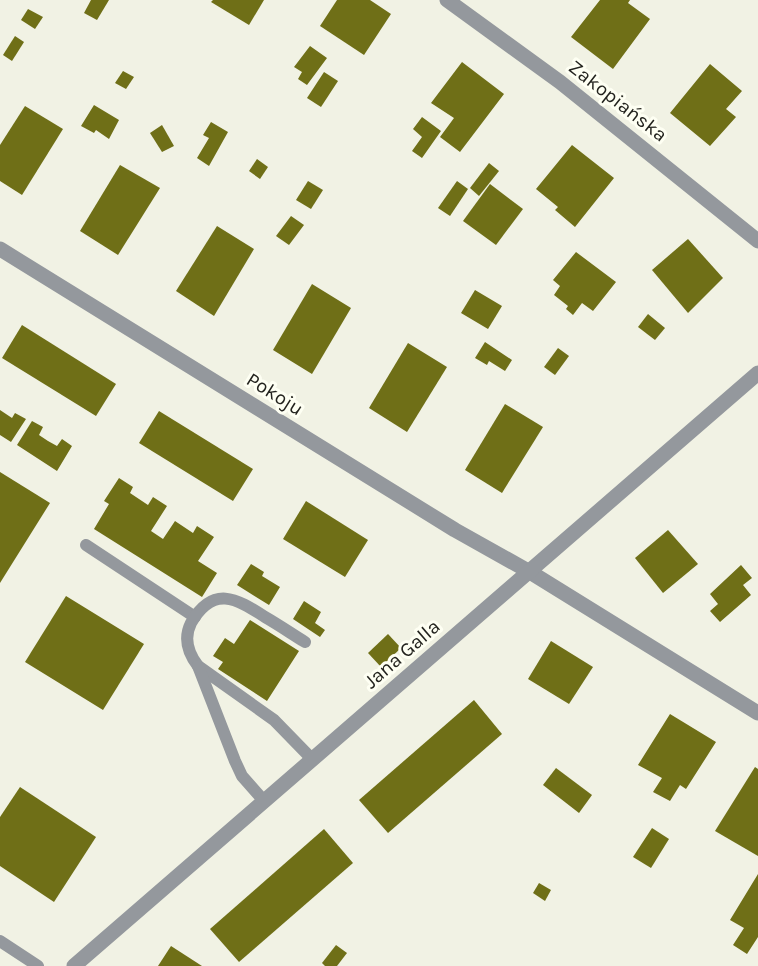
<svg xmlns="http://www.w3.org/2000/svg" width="758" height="966" viewBox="0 0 758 966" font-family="Karla,sans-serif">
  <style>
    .building { fill: #6f6f17 }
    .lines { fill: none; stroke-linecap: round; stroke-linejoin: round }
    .lane { stroke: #94989d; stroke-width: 12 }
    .street { stroke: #94989d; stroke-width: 15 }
    .labels { text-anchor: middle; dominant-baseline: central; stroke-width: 6; stroke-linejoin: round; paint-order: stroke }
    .street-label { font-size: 20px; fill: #23231e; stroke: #fefff3 }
  </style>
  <rect width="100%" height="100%" fill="#f1f2e4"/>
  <g class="building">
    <path d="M91 0H109L97 20 84 13Z"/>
    <path d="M213 0H264L249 25 211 2Z"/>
    <path d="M337 0H370L391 14 364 55 320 26Z"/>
    <path d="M600 0H630L628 3 650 19 613 69 571 37Z"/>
    <path d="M28 9 43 17 35 29 21 20Z"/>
    <path d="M15 36 24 42 12 61 3 55Z"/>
    <path d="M310 46 327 58 307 85 298 79 302 72 294 67Z"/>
    <path d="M462 62 504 94 460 152 440 137 454 118 431 103Z"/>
    <path d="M710 64 742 91 726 109 736 117 710 146 670 113Z"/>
    <path d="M123 71 134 77 126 89 115 83Z"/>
    <path d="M324 72 338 81 321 107 307 98Z"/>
    <path d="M94 105 119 120 109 139 96 130 94 133 81 126Z"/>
    <path d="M25 106 63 129 22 195 0 181V145Z"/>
    <path d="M422 117 441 131 422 158 412 151 422 137 413 129Z"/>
    <path d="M211 122 228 132 209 166 197 158 209 138 203 135Z"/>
    <path d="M162 125 174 146 162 152 150 133Z"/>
    <path d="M572 145 614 178 575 227 555 210 558 207 536 189Z"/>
    <path d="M257 159 268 167 260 179 249 171Z"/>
    <path d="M489 163 499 171 479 196 470 188Z"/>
    <path d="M120 165 160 188 118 255 80 231Z"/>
    <path d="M308 181 323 190 311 209 296 200Z"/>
    <path d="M457 181 468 189 450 216 438 208Z"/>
    <path d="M490 184 523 209 496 245 463 221Z"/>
    <path d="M291 216 304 225 289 245 276 236Z"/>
    <path d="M217 226 254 249 214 316 176 291Z"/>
    <path d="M688 239 723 278 688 313 652 270Z"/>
    <path d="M576 252 616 282 593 311 582 303 573 315 566 309 568 306 554 295 560 286 553 280Z"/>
    <path d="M312 284 351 308 312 374 273 350Z"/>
    <path d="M475 290 502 306 488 329 461 313Z"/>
    <path d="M648 314 665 328 655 340 638 327Z"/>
    <path d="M22 325 116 384 96 416 2 358Z"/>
    <path d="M485 342 512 360 505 371 489 361 487 365 475 358Z"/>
    <path d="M408 343 447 367 407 432 369 408Z"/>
    <path d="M558 348 569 356 555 375 544 367Z"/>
    <path d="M505 404 543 427 502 493 465 470Z"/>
    <path d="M0 410 12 418 15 413 26 419 11 442 0 435Z"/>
    <path d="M159 411 253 469 233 501 139 443Z"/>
    <path d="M32 421 43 427 39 435 48 441 57 446 62 439 72 446 57 471 17 445Z"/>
    <path d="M0 472 50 503 0 583Z"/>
    <path d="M119 478 133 487 130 493 148 505 153 497 167 506 151 531 163 539 175 521 193 533 197 526 214 537 198 561 217 573 202 597 94 529 109 504 104 501Z"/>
    <path d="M306 501 368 540 345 577 283 539Z"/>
    <path d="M668 530 698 564 663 593 635 558Z"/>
    <path d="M251 564 264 572 262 576 280 587 269 605 237 585Z"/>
    <path d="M741 565 752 578 743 585 751 595 720 622 710 611 718 604 710 594Z"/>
    <path d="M66 596 144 644 103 710 25 662Z"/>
    <path d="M304 601 321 612 315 623 325 630 320 637 293 619Z"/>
    <path d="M250 620 299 651 267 701 218 669 223 662 213 656 225 638 234 644Z"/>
    <path d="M388 634 401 648 381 667 368 653Z"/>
    <path d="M551 641 593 667 569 704 528 679Z"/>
    <path d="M474 700 502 734 388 833 359 800Z"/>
    <path d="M670 714 716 742 686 789 680 785 670 801 653 792 662 778 638 765Z"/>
    <path d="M755 767 758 769V856L715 831Z"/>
    <path d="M556 768 592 795 579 813 543 785Z"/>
    <path d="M20 787 96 837 54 902 0 866V817Z"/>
    <path d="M652 828 669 839 651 868 633 857Z"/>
    <path d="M324 829 353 863 239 962 210 929Z"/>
    <path d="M758 874V937L747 954 733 945 744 928 730 920Z"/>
    <path d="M539 883 551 890 545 901 533 893Z"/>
    <path d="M336 945 347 953 337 966H325L322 963Z"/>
    <path d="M171 946 202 966H158Z"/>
  </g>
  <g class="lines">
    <g class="lane">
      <path d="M86 545 195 617"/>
      <path d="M305 642C292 634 279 625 265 617 236 598 213 585 191 623 183 639 188 653 198 666L274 720 312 759"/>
      <path d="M198 666 235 761 242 776 264 801"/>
      <path d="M0 941 38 966"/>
    </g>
    <g class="street">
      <path d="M447 0 560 82 758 241"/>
      <path d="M0 249 455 530 530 572 758 713"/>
      <path d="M74 966 758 373"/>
    </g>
  </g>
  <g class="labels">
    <g class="street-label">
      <text transform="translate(618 101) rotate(38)">Zakopiańska</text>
      <text transform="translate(275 394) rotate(32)">Pokoju</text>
      <text transform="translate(402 654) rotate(-41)">Jana Galla</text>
    </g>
  </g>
</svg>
